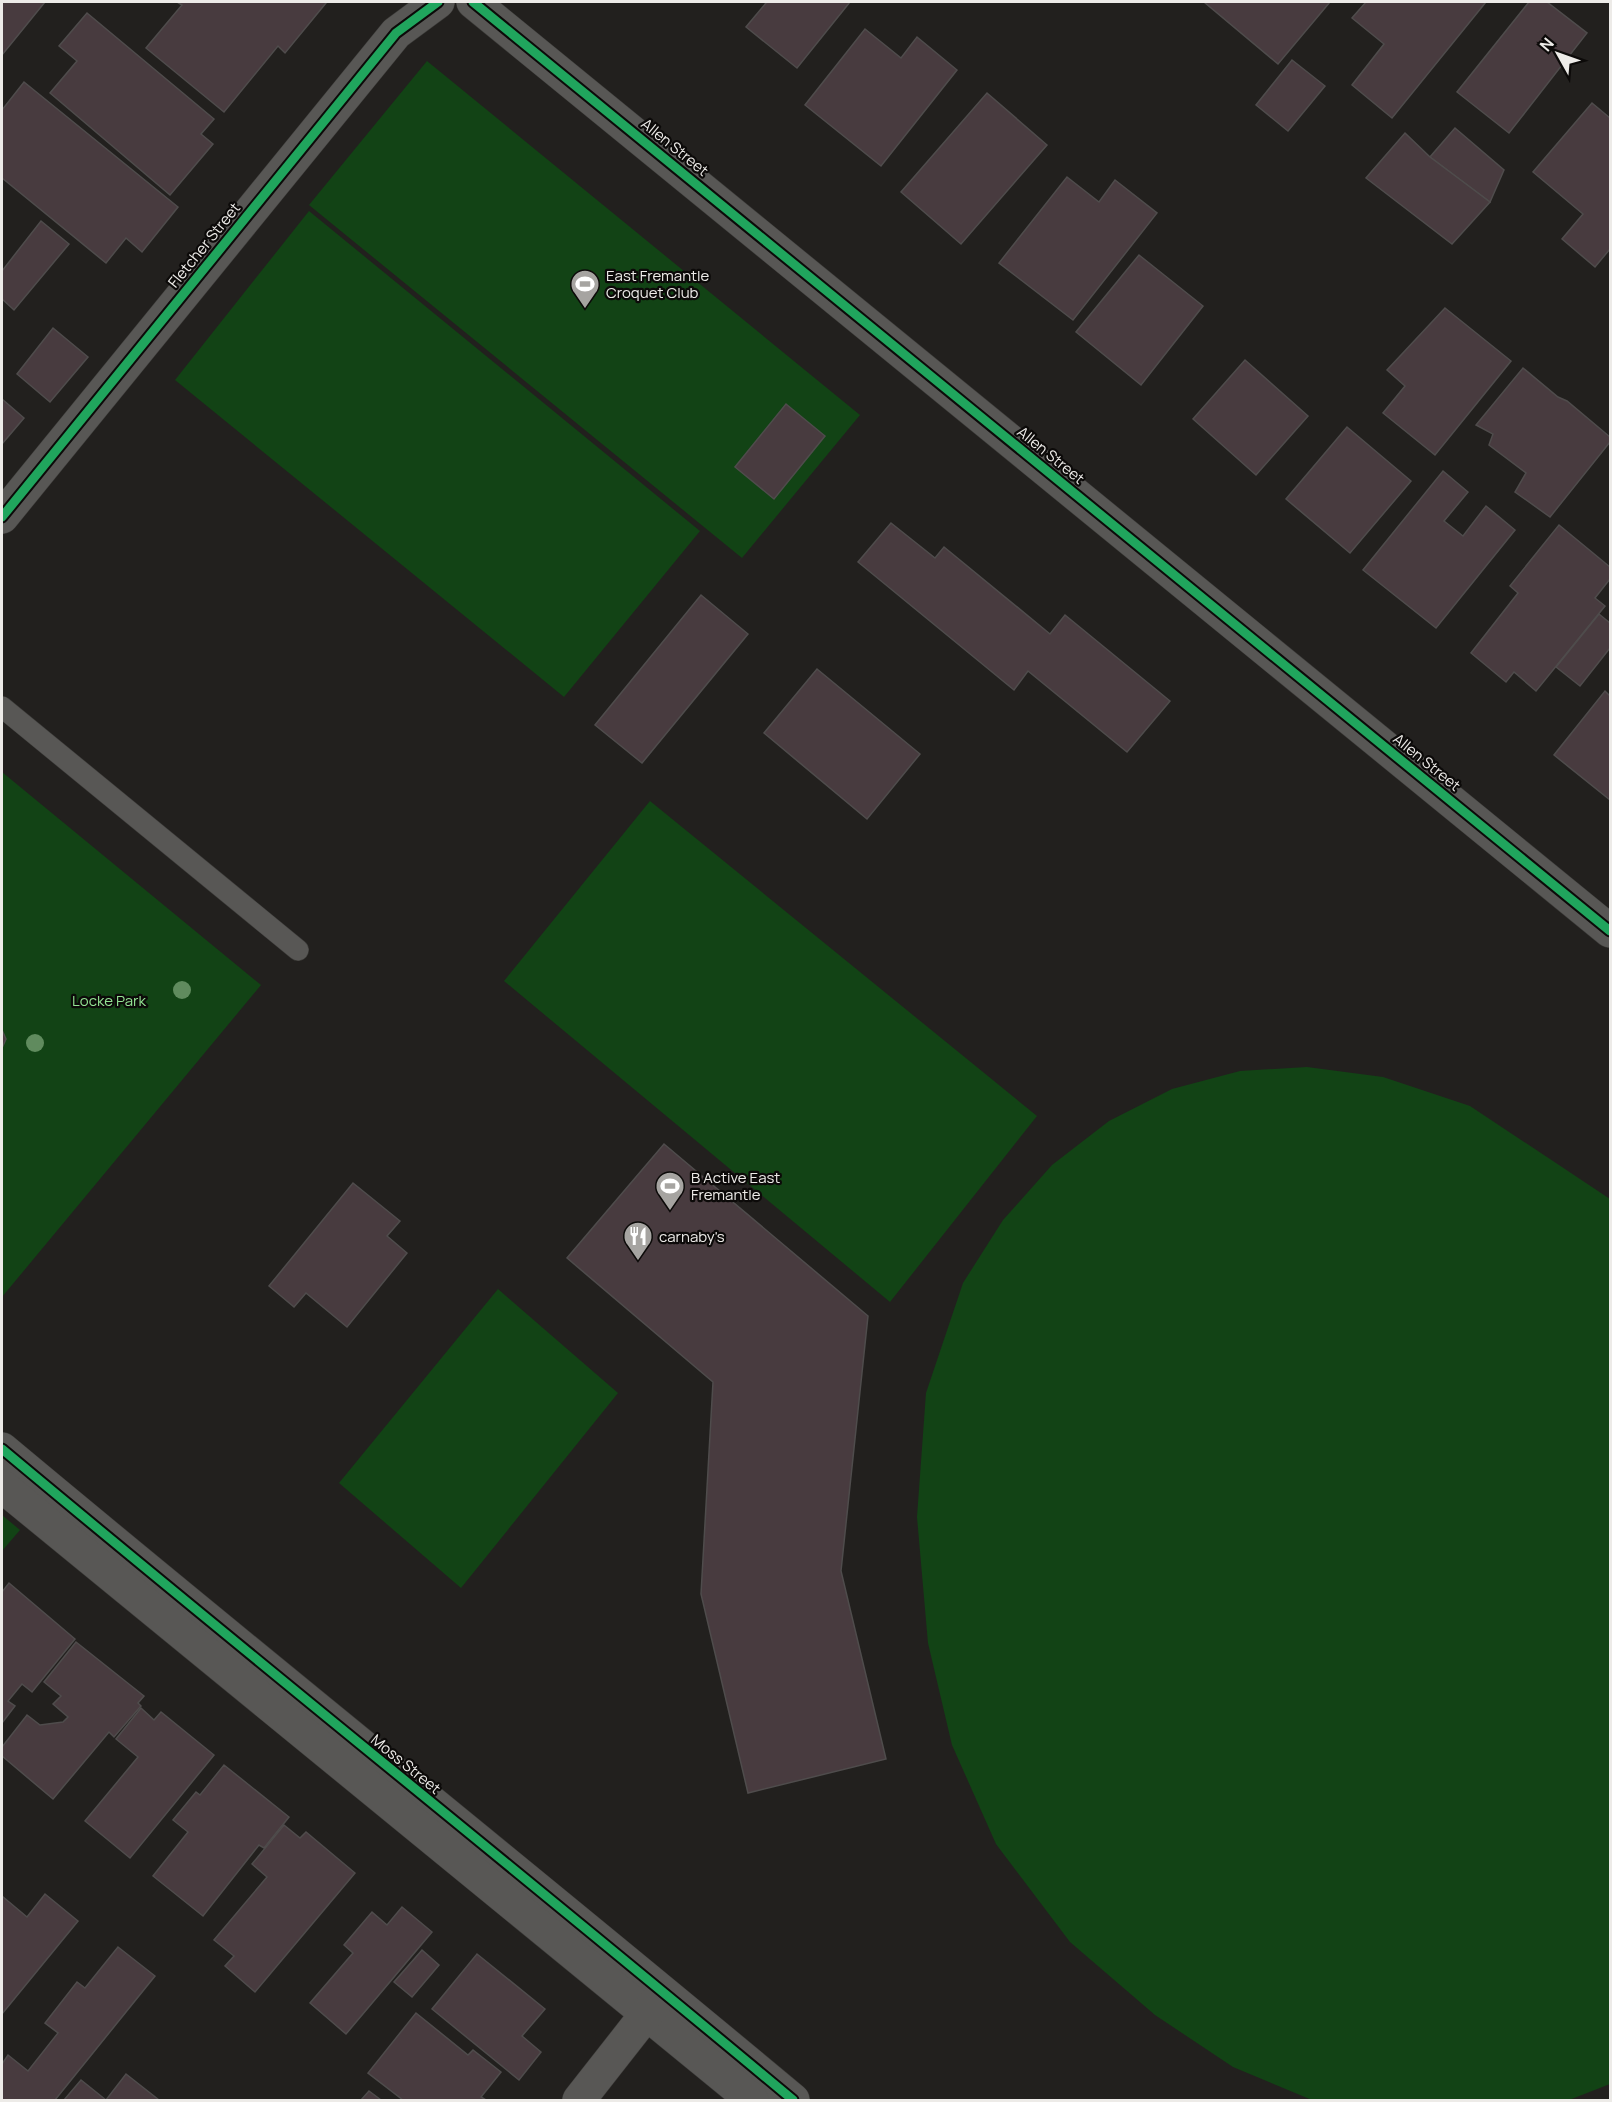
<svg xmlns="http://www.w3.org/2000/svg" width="1612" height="2102" viewBox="0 0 1612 2102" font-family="Manrope,sans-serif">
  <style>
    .green { fill: #124315 }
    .building { fill: #483b3f; stroke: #4f4c4c; stroke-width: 1.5 }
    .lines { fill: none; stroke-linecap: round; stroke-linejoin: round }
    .lane-casing { stroke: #3c3b39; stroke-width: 22 }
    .street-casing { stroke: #3c3b39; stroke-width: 34 }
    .lane { stroke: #585755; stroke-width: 21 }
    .street { stroke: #585755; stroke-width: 33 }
    .cycleway-casing { stroke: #0c0a09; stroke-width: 13 }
    .cycleway { stroke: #20a55d; stroke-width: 9 }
    .tree { fill: #608b5e }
    .labels { text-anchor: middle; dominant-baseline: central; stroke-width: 4.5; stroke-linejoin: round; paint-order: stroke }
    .street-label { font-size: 15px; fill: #edebe8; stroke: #0c0a09 }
    .poi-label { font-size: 15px; fill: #edebe8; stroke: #0c0a09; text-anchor: start }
    .park-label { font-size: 15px; fill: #93e393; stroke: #0c0a09 }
  </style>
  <rect width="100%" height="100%" fill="#22201e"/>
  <g class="green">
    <path d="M427 61 860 415 742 558 309 205Z"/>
    <path d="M309 211 700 531 564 697 175 380Z"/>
    <path d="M2 772 261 985 2 1297Z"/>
    <path d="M650 801 1037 1116 890 1302 504 981Z"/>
    <path d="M1307 1067 1383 1077 1470 1106 1610 1199V2084L1569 2100H1312L1233 2067 1155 2015 1070 1942 996 1844 952 1745 928 1643 917 1517 926 1393 963 1283 1003 1220 1052 1165 1109 1121 1172 1089 1240 1071Z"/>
    <path d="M498 1289 618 1393 461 1588 339 1483Z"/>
    <path d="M2 1515 20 1530 2 1551Z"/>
  </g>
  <g class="building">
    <path d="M2 2H45L2 55Z"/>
    <path d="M177 2H325L326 3 285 53 278 46 224 112 146 48 182 5Z"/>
    <path d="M764 2H850L797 68 746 27 766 3Z"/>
    <path d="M1204 2H1330L1278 64Z"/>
    <path d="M1366 2H1486L1392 118 1352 85 1384 44 1352 18Z"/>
    <path d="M1529 2H1547L1587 33 1509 133 1457 92Z"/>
    <path d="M87 13 214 119 201 134 213 144 170 195 50 93 77 61 59 46Z"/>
    <path d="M865 29 901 58 917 37 957 70 881 166 805 105Z"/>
    <path d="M1292 60 1325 86 1288 131 1256 105Z"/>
    <path d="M24 82 178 207 142 252 126 238 106 263 2 178V110Z"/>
    <path d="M987 93 1047 145 961 244 901 192Z"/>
    <path d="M1592 103 1610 118V249L1595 267 1562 239 1583 214 1533 172Z"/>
    <path d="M1455 128 1504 170 1490 202 1430 157Z"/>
    <path d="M1405 133 1430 157 1490 202 1452 244 1366 178Z"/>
    <path d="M1067 177 1099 202 1115 180 1157 213 1073 320 999 263Z"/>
    <path d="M41 221 69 244 14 310 2 299V271Z"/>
    <path d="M1139 255 1203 306 1141 385 1076 332Z"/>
    <path d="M1445 308 1511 361 1435 455 1383 413 1405 386 1387 370Z"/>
    <path d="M53 328 88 357 50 402 17 374Z"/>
    <path d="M1245 360 1308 416 1256 475 1193 419Z"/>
    <path d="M1523 368 1558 397 1567 401 1610 437V442L1550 517 1515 492 1526 473 1489 445 1493 434 1476 425Z"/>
    <path d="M2 399 24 418 2 444Z"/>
    <path d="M786 404 825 436 774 499 735 467Z"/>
    <path d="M1347 427 1411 481 1350 553 1286 499Z"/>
    <path d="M1443 471 1468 492 1444 521 1463 536 1486 506 1515 530 1436 628 1363 570Z"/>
    <path d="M891 523 935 558 944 547 1050 634 1065 615 1170 701 1127 752 1028 671 1014 690 858 562Z"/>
    <path d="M1559 525 1610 567V579L1595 598 1605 606 1536 691 1514 672 1506 682 1471 653 1518 593 1510 586Z"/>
    <path d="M701 595 748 634 642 763 595 725Z"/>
    <path d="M1599 614 1610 623V648L1580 686 1556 667Z"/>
    <path d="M817 669 920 754 867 819 764 733Z"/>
    <path d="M1605 691 1610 696V800L1554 755Z"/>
    <path d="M2 1030 6 1039 2 1048Z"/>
    <path d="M664 1144 868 1316 841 1571 886 1759 748 1793 701 1594 713 1382 567 1258Z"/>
    <path d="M353 1183 400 1221 387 1236 407 1253 347 1327 306 1293 294 1307 269 1286Z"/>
    <path d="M9 1583 75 1639 32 1692 22 1684 8 1701 15 1706 2 1723V1592Z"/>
    <path d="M76 1642 144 1696 138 1703 141 1706 114 1737 109 1732 53 1799 2 1756V1747L27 1715 40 1725 63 1722 68 1717 53 1704 61 1696 44 1682Z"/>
    <path d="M141 1708 154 1720 161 1712 214 1755 130 1858 85 1821 138 1757 116 1739Z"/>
    <path d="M224 1765 289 1817 264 1848 259 1845 203 1916 153 1876 188 1832 173 1820 196 1792 200 1795Z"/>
    <path d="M284 1825 300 1838 306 1832 355 1873 255 1992 225 1966 234 1956 214 1940 267 1877 252 1864Z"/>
    <path d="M45 1894 78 1921 2 2014V1896L27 1917Z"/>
    <path d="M402 1907 432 1932 346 2034 310 2003 353 1953 344 1945 372 1912 387 1925Z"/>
    <path d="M118 1947 155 1976 55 2100H2V2064L8 2055 28 2071 58 2033 45 2023 77 1982 85 1988Z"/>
    <path d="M422 1950 439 1965 412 1997 394 1982Z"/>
    <path d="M477 1954 545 2009 522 2036 541 2052 519 2080 432 2009Z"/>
    <path d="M416 2013 468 2055 473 2050 501 2072 481 2097 486 2100H403L368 2073Z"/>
    <path d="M126 2074 159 2100H64L81 2080 106 2100Z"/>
    <path d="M369 2091 381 2100H361Z"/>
  </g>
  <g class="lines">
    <g class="lane-casing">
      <path id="lane" d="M2 707 298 950"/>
    </g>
    <g class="street-casing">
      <g id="street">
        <path d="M473 2 1610 931"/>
        <path d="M2 517 396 33 438 2"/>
        <path d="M2 1449C264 1668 531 1881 793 2100"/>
        <path d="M2 1486 752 2100"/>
        <path d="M579 2100 659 1998"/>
      </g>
    </g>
    <use href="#lane" class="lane"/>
    <use href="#street" class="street"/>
    <g class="cycleway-casing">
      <g id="cycleway">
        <path d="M473 2 1610 931"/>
        <path d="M2 517 396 33 438 2"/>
        <path d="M2 1449C264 1668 531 1881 793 2100"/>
      </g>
    </g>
    <use href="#cycleway" class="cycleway"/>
  </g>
  <g class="tree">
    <circle cx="182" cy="990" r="9"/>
    <circle cx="35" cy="1043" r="9"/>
  </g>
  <defs>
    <g id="stadium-pin" transform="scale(1.5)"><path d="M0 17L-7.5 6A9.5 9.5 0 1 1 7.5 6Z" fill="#a6a4a1" stroke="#0c0a09"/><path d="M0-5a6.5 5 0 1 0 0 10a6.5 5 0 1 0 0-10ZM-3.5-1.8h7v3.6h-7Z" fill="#fff"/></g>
    <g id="restaurant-pin" transform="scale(1.5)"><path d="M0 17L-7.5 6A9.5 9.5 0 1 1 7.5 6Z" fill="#a6a4a1" stroke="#0c0a09"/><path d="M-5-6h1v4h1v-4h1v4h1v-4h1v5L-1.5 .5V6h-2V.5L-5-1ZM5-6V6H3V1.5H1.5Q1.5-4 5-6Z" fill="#fff"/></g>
  </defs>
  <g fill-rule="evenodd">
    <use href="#stadium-pin" x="585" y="284"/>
    <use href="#stadium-pin" x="670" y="1186"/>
    <use href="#restaurant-pin" x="638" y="1236"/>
  </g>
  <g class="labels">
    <g class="street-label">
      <text transform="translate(675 147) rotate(39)">Allen Street</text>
      <text transform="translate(204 245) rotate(-51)">Fletcher Street</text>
      <text transform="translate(1051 455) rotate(39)">Allen Street</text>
      <text transform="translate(1427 762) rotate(39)">Allen Street</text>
      <text transform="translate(406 1764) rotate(39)">Moss Street</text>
    </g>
    <g class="poi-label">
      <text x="606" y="275">East Fremantle<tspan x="606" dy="17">Croquet Club</tspan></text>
      <text x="691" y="1177">B Active East<tspan x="691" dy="17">Fremantle</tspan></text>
      <text x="659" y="1236">carnaby's</text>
    </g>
    <g class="park-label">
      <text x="109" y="1000">Locke Park</text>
    </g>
  </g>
  <rect width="1612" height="2102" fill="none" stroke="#edebe8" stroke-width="6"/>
  <g transform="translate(1558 54) rotate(310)" stroke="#0c0a09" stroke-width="4.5" paint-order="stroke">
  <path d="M0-4.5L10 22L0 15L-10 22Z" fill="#edebe8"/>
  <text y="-9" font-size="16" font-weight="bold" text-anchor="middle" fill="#edebe8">N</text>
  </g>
</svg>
